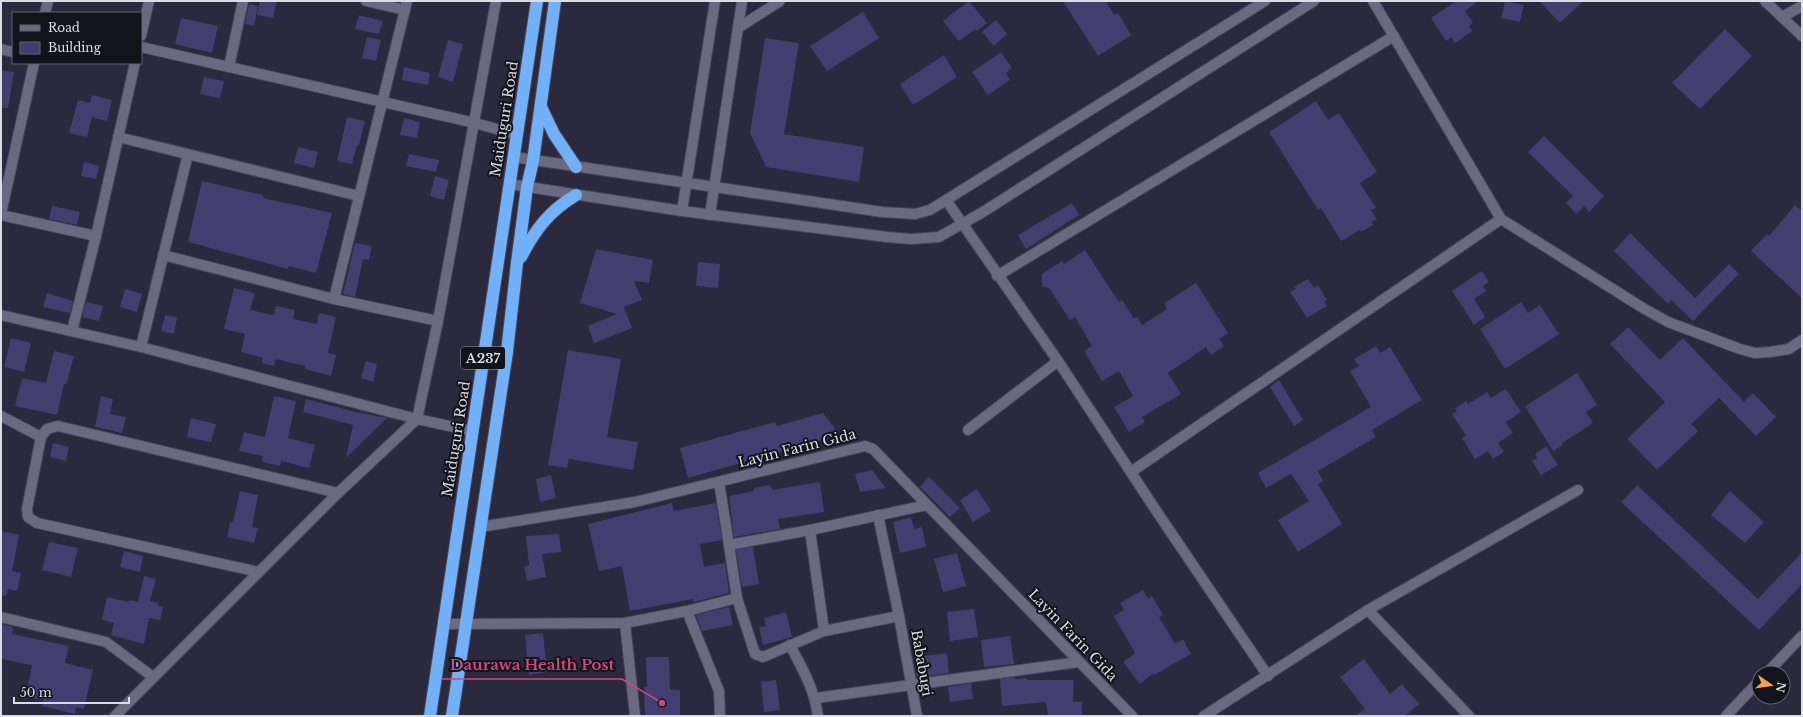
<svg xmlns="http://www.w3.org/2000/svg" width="1803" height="717" viewBox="0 0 1803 717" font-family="'Libre Baskerville',serif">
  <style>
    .building { fill: #433d70 }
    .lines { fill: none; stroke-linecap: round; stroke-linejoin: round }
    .street-casing { stroke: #474656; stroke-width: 12 }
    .secondary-casing { stroke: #474656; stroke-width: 12 }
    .highway-casing { stroke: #474656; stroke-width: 14 }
    .street { stroke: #6a6980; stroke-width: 10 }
    .secondary { stroke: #6a6980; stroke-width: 10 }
    .highway { stroke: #72b0f7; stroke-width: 12 }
    .labels { text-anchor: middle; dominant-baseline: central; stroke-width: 4; stroke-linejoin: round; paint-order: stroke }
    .shield { fill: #13131c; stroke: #a0a0ac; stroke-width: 1 }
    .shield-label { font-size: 13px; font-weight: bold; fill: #dcdce9 }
    .street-label { font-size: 14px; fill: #dcdce9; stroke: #13131c }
    .leader { fill: none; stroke: #c8497e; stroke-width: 1.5 }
    .callout-dot { fill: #c8497e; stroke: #13131c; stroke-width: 1.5 }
    .callout-label { font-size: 15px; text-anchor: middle; font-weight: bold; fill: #c8497e; stroke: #13131c; stroke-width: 4; stroke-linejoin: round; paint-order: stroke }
  </style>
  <rect width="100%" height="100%" fill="#2a293d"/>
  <g class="building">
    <path d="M260 1H277L273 18 257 15Z"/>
    <path d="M969 1 987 23 977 31 975 29 959 41 943 21Z"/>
    <path d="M1063 1H1106L1114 15 1118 13 1131 35 1098 56Z"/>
    <path d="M1456 1H1479L1465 11 1473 23 1469 26 1472 31 1455 43 1452 37 1446 41 1431 18Z"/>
    <path d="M1505 1 1524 5 1520 22 1501 18Z"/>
    <path d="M1539 1H1583L1560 23Z"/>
    <path d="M249 4 258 6 254 26 245 24Z"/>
    <path d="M863 12 879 38 827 71 810 46Z"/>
    <path d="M359 15 383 21 379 34 355 29Z"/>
    <path d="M181 18 218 26 212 53 175 44Z"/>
    <path d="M996 20 1007 34 994 46 982 32Z"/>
    <path d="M1725 29 1752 56 1700 109 1672 83Z"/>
    <path d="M367 37 381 40 376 61 362 58Z"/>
    <path d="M765 38 799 43 784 134 864 147 859 182 766 167 750 133Z"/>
    <path d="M448 40 463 44 453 82 438 77Z"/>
    <path d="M1001 52 1012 68 1006 73 1010 80 988 95 972 72Z"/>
    <path d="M944 55 957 77 913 105 900 84Z"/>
    <path d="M404 67 430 73 428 85 402 80Z"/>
    <path d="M1 70 14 72 8 108H1Z"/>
    <path d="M204 77 224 81 220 98 200 94Z"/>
    <path d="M92 95 112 100 107 121 92 117 87 137 69 133 78 100 90 103Z"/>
    <path d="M1316 101 1328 120 1339 113 1377 172 1360 183 1376 208 1371 210 1377 219 1372 222 1373 225 1361 232 1360 230 1341 241 1321 208 1318 210 1269 132Z"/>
    <path d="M347 117 365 121 359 145H357L352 164 337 161Z"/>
    <path d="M404 118 420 122 417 138 400 135Z"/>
    <path d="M1544 136 1604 196 1589 212 1584 206 1576 214 1566 203 1573 196 1528 152Z"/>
    <path d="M298 147 318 152 314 168 294 163Z"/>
    <path d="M409 154 439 160 436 172 406 166Z"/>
    <path d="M84 162 99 166 96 179 81 176Z"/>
    <path d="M435 176 449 180 444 200 430 196Z"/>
    <path d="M202 181 263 195V198L332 213 316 273 289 266 288 269 188 242Z"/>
    <path d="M1072 203 1079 215 1026 249 1018 235Z"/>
    <path d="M1795 205 1802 211V298L1751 251 1767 234 1769 236Z"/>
    <path d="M52 206 80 212 77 225 49 219Z"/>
    <path d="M1630 233 1695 298 1729 264 1739 274 1693 321 1671 300 1668 304 1614 251Z"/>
    <path d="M355 243 372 246 369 260 363 259 355 297 343 294Z"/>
    <path d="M596 249 653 260 649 283 634 281 642 300 624 307 632 328 594 343 588 326 617 314 580 303Z"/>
    <path d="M1085 250 1119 302 1122 300 1134 319 1137 317 1142 325 1167 309 1164 303 1196 283 1228 333 1219 339 1224 346 1211 355 1206 347 1168 373 1181 394 1142 417 1145 422 1129 432 1114 407 1133 396 1119 371 1102 381 1084 351 1092 346 1075 317 1070 320 1049 288 1042 286V274L1062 261 1064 264Z"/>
    <path d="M698 262 720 264 718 288 696 286Z"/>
    <path d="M1482 271 1489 282 1483 286 1486 291 1474 299 1485 317 1474 325 1452 291Z"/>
    <path d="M1308 279 1314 288 1318 285 1327 300 1324 301 1327 306 1307 318 1290 292 1296 289 1294 287Z"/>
    <path d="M234 288 255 293 250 310 274 315 276 306 295 310 293 319 317 324 319 313 336 317 328 353 336 355 331 376 305 369V366L276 359 274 366 262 363 263 358 241 352 245 334 224 329Z"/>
    <path d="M125 289 142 294 137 312 120 307Z"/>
    <path d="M47 293 73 301 70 313 43 307Z"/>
    <path d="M86 302 103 306 99 321 82 317Z"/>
    <path d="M1521 302 1528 313 1540 305 1559 334 1505 369 1480 329Z"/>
    <path d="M165 315 177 317 174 334 161 331Z"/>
    <path d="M1628 327 1660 360 1683 338 1744 402 1753 393 1776 417 1756 436 1719 398 1691 424 1698 431 1657 470 1627 439 1665 402 1610 344Z"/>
    <path d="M11 338 31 343 24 372 4 367Z"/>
    <path d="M1376 346 1380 353 1390 347 1422 400 1372 430 1376 437 1318 471 1323 481 1318 484 1342 524 1298 552 1278 520 1309 501 1291 474 1266 488 1258 473 1371 407 1350 371 1359 366 1354 359Z"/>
    <path d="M568 350 621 359 607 437 638 442 633 470 569 459 567 468 548 465Z"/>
    <path d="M54 351 74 356 66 385 64 384 57 415 15 406 22 378 46 383Z"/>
    <path d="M366 361 377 364 373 382 361 378Z"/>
    <path d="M1577 373 1597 405 1586 412 1593 423 1562 443 1563 445 1553 451 1525 406Z"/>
    <path d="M1279 380 1303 420 1294 426 1270 387Z"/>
    <path d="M1506 389 1521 412 1506 422 1513 433 1498 443 1504 452 1493 459 1488 451 1475 459 1462 438 1466 436 1452 414 1457 411 1455 408 1466 401 1468 404 1487 392 1491 398Z"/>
    <path d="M101 396 113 399 110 414 126 417 122 433 95 427Z"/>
    <path d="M274 396 296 401 288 438 315 445 309 468 281 461 280 466 262 462 263 456 239 451 244 432 265 437Z"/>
    <path d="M306 399 356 412 387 418 346 458 353 425 303 412Z"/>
    <path d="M823 413 840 435 688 478 680 448 775 422 777 426Z"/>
    <path d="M191 418 216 424 211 442 187 437Z"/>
    <path d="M53 443 69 447 66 461 50 457Z"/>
    <path d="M1546 446 1558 465 1541 475 1532 461 1537 458 1535 454Z"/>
    <path d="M872 470 886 488 860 492 855 474Z"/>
    <path d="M551 475 556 498 540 502 536 479Z"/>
    <path d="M929 477 960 508 950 517 920 487Z"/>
    <path d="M820 482 824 512 778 519 780 529 734 537 729 496 754 491V488L771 485 772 490Z"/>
    <path d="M1637 485 1758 599 1802 552V584L1759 630 1621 502Z"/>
    <path d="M977 489 991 511 973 522 960 500Z"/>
    <path d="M240 491 258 495 252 527 258 528 254 543 227 537 230 522H233Z"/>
    <path d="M1730 491 1764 522 1745 543 1711 515Z"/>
    <path d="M672 503 674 511 716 503 722 540 700 544 704 567 725 563 729 593 694 602 693 599 630 611 622 566 599 571 588 524Z"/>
    <path d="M911 517 914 529 922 527 926 547 900 553 893 522Z"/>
    <path d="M1 531 19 535 12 571 21 573 17 591 8 589 6 596 1 595Z"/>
    <path d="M559 534 561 552 542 554 546 577 527 581 524 566 529 565 526 536Z"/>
    <path d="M49 542 78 548 71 577 42 570Z"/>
    <path d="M753 547 759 584 742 587 736 550Z"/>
    <path d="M124 551 143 556 140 572 120 567Z"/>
    <path d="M957 553 966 586 943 592 934 559Z"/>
    <path d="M144 576 156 579 150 601 159 603 158 606 163 607 160 620 149 618 144 644 111 635 114 623 102 620 107 597 129 602V600L138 602Z"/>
    <path d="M1143 590 1148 599 1152 596 1163 615 1159 617 1175 644 1183 639 1191 654 1154 675 1153 673 1140 684 1123 662 1135 653 1114 616 1124 610 1120 603Z"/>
    <path d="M729 607 733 625 702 631 696 615Z"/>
    <path d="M974 609 978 637 950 641 947 612Z"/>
    <path d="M786 612 792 637 763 645 759 627 766 626 764 618Z"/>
    <path d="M1 624 13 627 12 634 69 646 65 663 93 670 84 709 76 707 75 714 42 706 44 700 29 697 30 694 26 693 32 665 1 659Z"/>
    <path d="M543 633 547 672 529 675 525 635Z"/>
    <path d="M1010 636 1014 664 984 667 981 640Z"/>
    <path d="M947 653 949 673 917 678 914 657Z"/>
    <path d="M646 657H669L670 689 680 690V716H645L644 687H647Z"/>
    <path d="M1364 659 1390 694 1402 684 1419 704 1405 716H1355L1365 709 1340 677Z"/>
    <path d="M1015 677V679L1027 678V680H1074L1073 702H1082V716H1048L1046 702 1002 706 1000 679Z"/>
    <path d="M776 680 780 710 764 712 761 682Z"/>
    <path d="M971 683 973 699 950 702 948 687Z"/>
  </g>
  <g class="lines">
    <g class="street-casing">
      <g id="street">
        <path d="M366 1 405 10"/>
        <path d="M1765 1 1802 36"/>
        <path d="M45 13 48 1"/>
        <path d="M1782 17 1802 6"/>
        <path d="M738 28 780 1"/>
        <path d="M141 36 149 1"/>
        <path d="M141 47 475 123 518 135"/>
        <path d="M1 49 13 52"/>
        <path d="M229 67 243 1"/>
        <path d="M118 137 359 196"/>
        <path d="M946 200 1058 361 1155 509 1268 676"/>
        <path d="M682 211 715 1"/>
        <path d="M1 214 34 63"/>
        <path d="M1 215 96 236"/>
        <path d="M710 215 742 1"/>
        <path d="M1501 219 1643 308 1668 322 1740 349 1755 353 1770 352 1789 349 1802 340"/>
        <path d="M163 255 334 299 438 321"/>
        <path d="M997 276 1394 36"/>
        <path d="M334 299 407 1"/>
        <path d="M1 315 141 347 417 419 472 431"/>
        <path d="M72 331 96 236 135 63"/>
        <path d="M141 347 188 154"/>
        <path d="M1 416 41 437"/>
        <path d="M968 430 1058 361"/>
        <path d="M1131 472 1501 219 1373 1"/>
        <path d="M719 482 729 545"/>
        <path d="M878 515 899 616 917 716"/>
        <path d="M480 527 635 502 865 446 873 449 1132 716"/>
        <path d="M810 530 824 631"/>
        <path d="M259 572 37 523 28 517 27 509 41 437 47 429 58 426 338 493"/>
        <path d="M1368 610 1469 716"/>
        <path d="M687 611 719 691 720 716"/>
        <path d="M899 616 824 631 763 657 755 654 737 598 729 545 810 530 927 505"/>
        <path d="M1 617 106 642 153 677"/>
        <path d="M625 623 635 716"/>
        <path d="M443 624 625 623 687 611 737 598"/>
        <path d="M790 645C803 670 814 688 818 716"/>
        <path d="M1767 673 1802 636"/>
        <path d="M816 698 1079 662"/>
        <path d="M115 716 338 493 417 419 438 321 496 1"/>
        <path d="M1204 716 1368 610 1578 490"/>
        <path d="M1726 716 1759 681"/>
      </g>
    </g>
    <g class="secondary-casing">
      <g id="secondary">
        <path d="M514 157 882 212 915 214 930 210 1265 1"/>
        <path d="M509 184 682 211 887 237 911 239 939 237 983 212 1314 1"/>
      </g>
    </g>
    <g class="highway-casing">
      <g id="highway">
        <path d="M541 107 554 134 576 167"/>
        <path d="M521 257C535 230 549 211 576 195"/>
        <path d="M430 716 537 1"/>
        <path d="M452 716 507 352 517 263 527 187 533 161 555 1"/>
      </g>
    </g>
    <use href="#street" class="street"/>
    <use href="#secondary" class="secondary"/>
    <use href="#highway" class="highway"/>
  </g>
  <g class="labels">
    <rect class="shield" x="461" y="347" width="44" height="22" rx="3"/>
    <g class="shield-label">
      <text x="483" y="358">A237</text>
    </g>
    <g class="street-label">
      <text transform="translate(504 119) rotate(-81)">Maiduguri Road</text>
      <text transform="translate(456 439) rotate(-81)">Maiduguri Road</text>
      <text transform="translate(797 448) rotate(-14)">Layin Farin Gida</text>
      <text transform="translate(1073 635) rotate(46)">Layin Farin Gida</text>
      <text transform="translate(922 663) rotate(80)">Bababugi</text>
    </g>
  </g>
  <path class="leader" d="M662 703L622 679H441"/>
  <circle class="callout-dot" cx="662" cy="703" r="4"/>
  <g class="callout-label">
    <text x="532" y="670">Daurawa Health Post</text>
  </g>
  <rect width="1803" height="717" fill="none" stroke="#dcdce9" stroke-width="4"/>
  <rect x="12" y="12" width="130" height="52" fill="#13131c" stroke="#63636e"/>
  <rect x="20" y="25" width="20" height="6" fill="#6a6980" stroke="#63636e"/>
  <text x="48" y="32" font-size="12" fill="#dcdce9">Road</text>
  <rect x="20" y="42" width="20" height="12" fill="#433d70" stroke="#63636e"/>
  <text x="48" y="52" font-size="12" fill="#dcdce9">Building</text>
  <g transform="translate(1771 685) rotate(103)"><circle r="19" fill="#13131c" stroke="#63636e"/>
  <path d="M0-3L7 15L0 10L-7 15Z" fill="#fd9d54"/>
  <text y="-6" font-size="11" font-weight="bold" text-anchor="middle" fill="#dcdce9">N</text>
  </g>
  <path d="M14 697v6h115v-6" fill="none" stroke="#dcdce9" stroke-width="2"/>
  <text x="20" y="697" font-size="12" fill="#dcdce9" stroke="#13131c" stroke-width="3" paint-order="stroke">50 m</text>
</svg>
